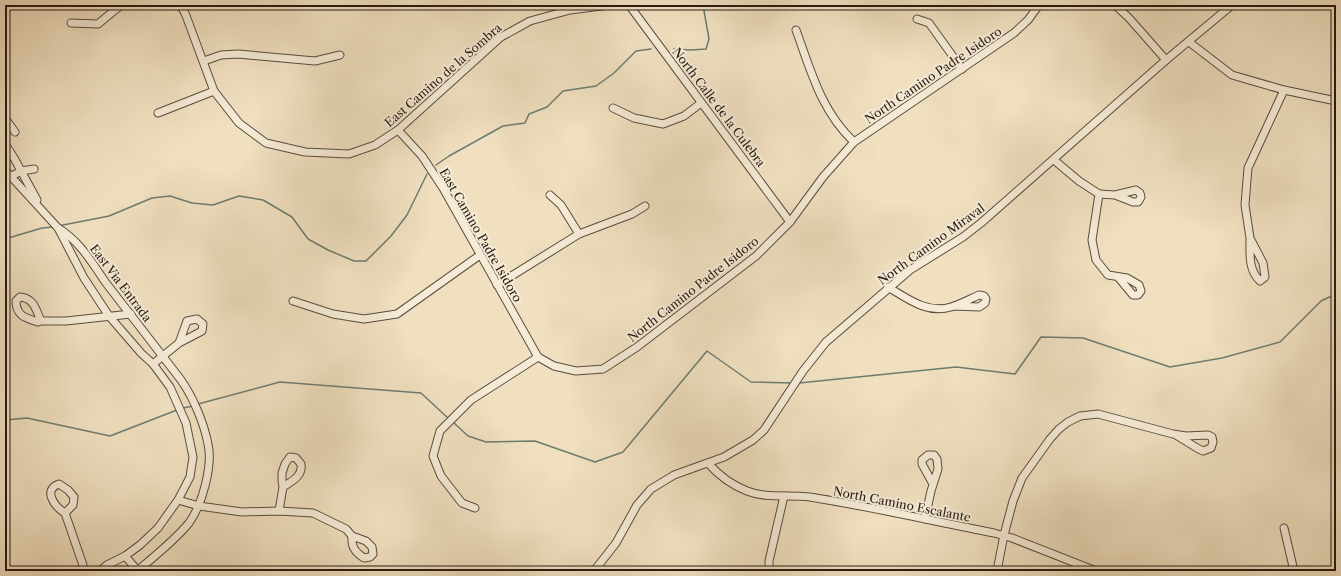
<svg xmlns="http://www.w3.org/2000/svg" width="1341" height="576" viewBox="0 0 1341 576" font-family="'Libre Caslon Text',serif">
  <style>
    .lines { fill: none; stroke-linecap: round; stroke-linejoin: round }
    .stream { stroke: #6d7c71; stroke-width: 1.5 }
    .minor-casing { stroke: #594c3f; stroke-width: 9 }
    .minor { stroke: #f5ebd6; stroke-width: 7 }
    .labels { text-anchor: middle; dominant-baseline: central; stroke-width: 4; stroke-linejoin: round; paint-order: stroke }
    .street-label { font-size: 12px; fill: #271a14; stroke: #f5ebd6 }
  </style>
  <rect width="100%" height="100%" fill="#f0e0c0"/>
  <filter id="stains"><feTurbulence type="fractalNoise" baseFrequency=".005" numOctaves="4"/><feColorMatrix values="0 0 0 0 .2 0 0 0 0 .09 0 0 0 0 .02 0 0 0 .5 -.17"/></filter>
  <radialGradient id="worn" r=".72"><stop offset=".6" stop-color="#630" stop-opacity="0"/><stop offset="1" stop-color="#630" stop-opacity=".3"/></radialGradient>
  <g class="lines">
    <g class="stream">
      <path d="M674 49 691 50 706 49 709 39 703 5"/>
      <path d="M436 165 449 156 503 126 525 123 529 114 547 107 563 91 596 86 614 73 636 51 651 49"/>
      <path d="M58 226 109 216 152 198 170 196 192 203 213 205 239 196 263 200 292 217 308 239 328 250 354 261H366L391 236 407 215 427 174"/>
      <path d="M5 239 42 228 53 227"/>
      <path d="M799 383 956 367 1015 374 1041 337 1083 338 1170 367 1222 358 1280 342 1321 301 1336 294"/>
      <path d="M198 404 280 382 421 393 449 419"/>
      <path d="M183 408 193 406"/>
      <path d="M5 420 27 418 110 436 177 410"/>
      <path d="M452 421 468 436 486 442 535 441 595 462 623 452 707 351 751 382 793 383"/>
    </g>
    <g class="minor-casing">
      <g id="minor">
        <path d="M180 5 185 13 214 91 239 123 266 143 305 152 349 154 375 145 398 130 501 37 530 21 570 10 609 5"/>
        <path d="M629 5 790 222"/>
        <path d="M1115 5 1129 18 1166 60"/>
        <path d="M917 19 929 23 962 69"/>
        <path d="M71 23 98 24 121 5"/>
        <path d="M796 30C811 71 821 111 854 142"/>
        <path d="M1189 42 1232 75 1284 90 1336 101"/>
        <path d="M204 61 221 55 238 54 315 61 340 55"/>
        <path d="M613 108 634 118 663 124 684 116 701 103"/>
        <path d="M158 113 214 91"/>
        <path d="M5 118 15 132"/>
        <path d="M398 130 422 156 443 188 538 357"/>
        <path d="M5 144 14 158 37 200"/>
        <path d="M1054 160 1079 181 1099 194 1092 240 1096 260 1108 275 1127 278 1139 285 1141 291 1138 295H1133L1118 277"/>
        <path d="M5 170 58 228 84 278 109 316 141 353 153 364 170 387 186 423 193 457 190 477 178 500 158 528 140 545 125 556 107 565 100 571"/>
        <path d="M5 180 21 171 34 169"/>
        <path d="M1099 194 1115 195 1133 202H1138L1141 197 1140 193 1136 190 1115 195"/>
        <path d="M550 195 561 205 579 234"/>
        <path d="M58 228C80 241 92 263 106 283 131 315 156 348 181 380 193 397 204 423 208 444 213 466 202 505 189 523 174 541 155 556 137 571"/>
        <path d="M1250 238C1250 253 1248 270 1260 281L1265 277 1263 263 1250 238 1245 205 1248 168 1284 90"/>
        <path d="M497 285 579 234 632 214 645 206"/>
        <path d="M888 287C908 299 927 314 951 307 961 304 970 299 979 295L984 296 986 299 985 303 979 307 954 306"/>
        <path d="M293 301 333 314 364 319 397 314 480 255"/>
        <path d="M41 321C36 310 34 298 20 297L16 301C16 316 26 318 38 322L41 321H66L131 314"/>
        <path d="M538 357 554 366 576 371 603 369 637 347 756 256 790 222 823 177 854 142 1014 33 1028 20 1039 5"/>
        <path d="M153 364 179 343 202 331 203 324 197 319 187 321 179 343"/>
        <path d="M708 463C719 476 732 485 747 491 767 499 789 494 810 497 872 507 933 521 994 533L1012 538 1096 571"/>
        <path d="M178 500 199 506 242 512 279 511 313 513 346 529 352 536 366 541 372 547 373 554 370 557 364 558C355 552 351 547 352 536"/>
        <path d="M475 508 462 503 441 476 433 456 440 431 471 400 538 357"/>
        <path d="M279 511 283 487 282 481V473L285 464 290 457 296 458 301 464C303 476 292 481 283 487"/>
        <path d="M65 513 73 505 74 497 68 490 59 484C42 490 55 507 65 513L85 571"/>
        <path d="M925 519 931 491 938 469 937 459 934 455H928L922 460V464L933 484"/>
        <path d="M1284 528 1294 571"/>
        <path d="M125 556 138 571"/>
        <path d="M594 571 616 543 637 505 651 489 674 475 724 457 753 440 764 430 803 371 826 342 910 270 963 237 981 223 1166 60 1232 5"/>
        <path d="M769 571V561L784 496"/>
        <path d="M997 571 1004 535 1013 501 1022 478 1050 439 1059 429 1068 422 1080 416 1098 414 1173 434 1186 436 1208 435 1212 437 1213 442 1211 448 1203 451 1197 448 1176 435"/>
      </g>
    </g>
    <use href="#minor" class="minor"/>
  </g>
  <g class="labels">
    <g class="street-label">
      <text transform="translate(443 75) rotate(-41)">East Camino de la Sombra</text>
      <text transform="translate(933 75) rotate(-34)">North Camino Padre Isidoro</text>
      <text transform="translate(719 107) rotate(53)">North Calle de la Culebra</text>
      <text transform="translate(481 235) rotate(60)">East Camino Padre Isidoro</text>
      <text transform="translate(931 244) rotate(-36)">North Camino Miraval</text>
      <text transform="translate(121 283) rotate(53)">East Via Entrada</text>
      <text transform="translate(693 289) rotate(-38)">North Camino Padre Isidoro</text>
      <text transform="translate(902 504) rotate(11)">North Camino Escalante</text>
    </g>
  </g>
  <rect width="1341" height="576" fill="none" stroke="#f0e0c0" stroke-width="20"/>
  <rect x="6" y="6" width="1329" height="564" fill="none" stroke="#271a14" stroke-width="2"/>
  <rect x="10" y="10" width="1321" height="556" fill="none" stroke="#271a14"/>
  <rect width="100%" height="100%" filter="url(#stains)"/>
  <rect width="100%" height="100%" fill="url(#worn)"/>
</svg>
